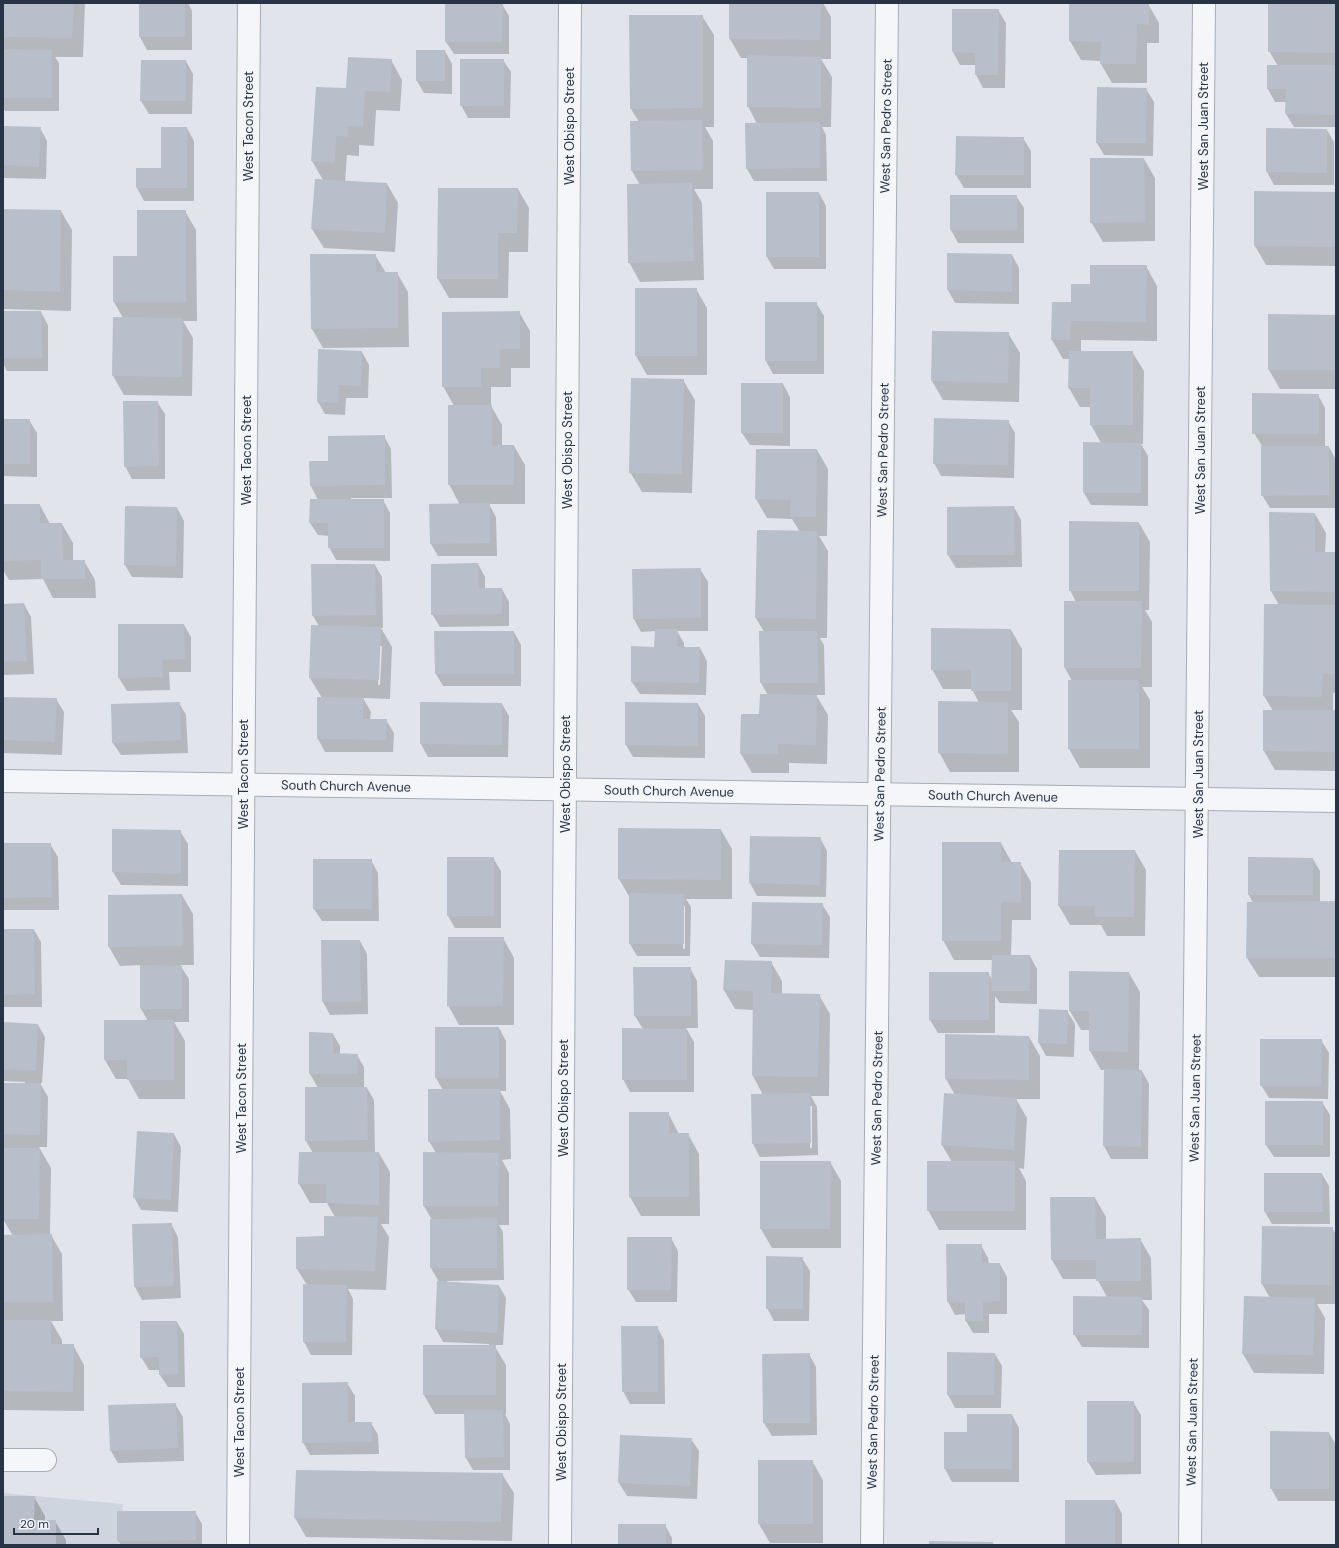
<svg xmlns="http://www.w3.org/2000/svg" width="1339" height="1548" viewBox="0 0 1339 1548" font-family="'DM Sans',sans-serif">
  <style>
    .built { fill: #cfd5de }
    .shadow { fill: #0003; fill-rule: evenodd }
    .building { fill: #b8bfca }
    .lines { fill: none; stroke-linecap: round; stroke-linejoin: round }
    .minor-casing { stroke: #a6acb6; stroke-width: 24 }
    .minor { stroke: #f5f6f9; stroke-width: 22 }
    .labels { text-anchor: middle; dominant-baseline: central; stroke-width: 3; stroke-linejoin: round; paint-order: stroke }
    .street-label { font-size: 13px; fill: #283345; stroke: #f1f4f8 }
  </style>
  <rect width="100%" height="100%" fill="#e1e5eb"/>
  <path class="built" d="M3 1493 123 1504 119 1545H3Z"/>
  <g class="shadow">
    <path d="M3 3H85L83 57H55L59 63V111H5L3 107Z"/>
    <path d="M140 3H188L192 11V50H147L140 37Z"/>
    <path d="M730 3H823L831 17V59H821L832 77 831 127H822L826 135 827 181H754L747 169 757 124 748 106V58H741L730 39Z"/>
    <path d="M1269 3H1336V127H1294L1286 114 1287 102H1275L1268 89V66H1278L1269 51Z"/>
    <path d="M502 4 509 16V54H454L446 42Z"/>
    <path d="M1070 4H1148L1159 23V43H1147V83H1112L1101 64V61L1081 60 1070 41Z"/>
    <path d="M953 10H998L1006 23 1005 88H983L976 75V65H960L953 52Z"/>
    <path d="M702 16 714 35V127H705L713 141V189H694L702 203 704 280 640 282 629 262 640 185 632 171 639 122 631 109Z"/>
    <path d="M445 51 452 64V94L424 93 417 81Z"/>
    <path d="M391 60 402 80 400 111 376 110 374 146 359 145V156L347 155 345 182 387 184 398 203 395 252 324 248 312 229 323 180 312 161 317 88 347 89Z"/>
    <path d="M503 60 511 72 510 118H468L461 105Z"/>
    <path d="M142 61H186L193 74 192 114H149L141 101Z"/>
    <path d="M1146 89 1154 102 1153 156 1104 155 1097 143Z"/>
    <path d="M3 127 40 128 47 141 46 179 4 178Z"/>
    <path d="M187 128 194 141V201H144L137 188 162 169Z"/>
    <path d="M1327 130 1334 142V185H1274L1267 172Z"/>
    <path d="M957 137 1023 138 1031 151V188H964L956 175Z"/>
    <path d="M1144 159 1155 178V241L1103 242 1091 222Z"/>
    <path d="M518 189 529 208 528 252H509L508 298H449L438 279Z"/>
    <path d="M819 193 826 206V269H774L767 257Z"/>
    <path d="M1336 193V266L1266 265 1255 246Z"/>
    <path d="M1016 196 1024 208V243H958L951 230Z"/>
    <path d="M3 210 61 211 72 230 71 311 4 309Z"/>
    <path d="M185 211 196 230 197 321H183L193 338 192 396 124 395 113 376 114 318H123L114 302V257H138Z"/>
    <path d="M375 255 386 273H397L408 292 409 347 323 348 312 329Z"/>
    <path d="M1012 255 1019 268V304L955 303 948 290Z"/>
    <path d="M1146 266 1157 286V341L1081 340V352H1132L1144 371 1143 444H1141L1148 456V506L1091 505 1084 493 1101 443 1091 425V407H1080L1069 388 1070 359H1063L1052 340 1072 303 1091 285Z"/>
    <path d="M636 289H696L707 308V375H647L636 356Z"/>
    <path d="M816 303 824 316V374H773L766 361Z"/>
    <path d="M3 312H41L48 325V371H7L3 363Z"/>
    <path d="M519 312 530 331V368H511V387H491V406L502 425V446H514L525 465V504H489L496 517 497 556H438L431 544 460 505 449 484 454 406 443 386Z"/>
    <path d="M1336 316V389H1280L1269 370Z"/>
    <path d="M933 332 1008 333 1020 353 1019 402 943 400 932 381Z"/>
    <path d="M362 352 369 365 368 398H346L345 415 325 414 318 402Z"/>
    <path d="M683 380 695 400 692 493 642 492 630 472Z"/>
    <path d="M783 384 790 397V446L750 445 742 433Z"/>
    <path d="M1318 395 1325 408V447H1329L1336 460V508H1270L1262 495V446L1254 433Z"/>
    <path d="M157 402 165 414V479H132L125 466Z"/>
    <path d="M3 420H29L37 433V477L3 476Z"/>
    <path d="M1008 421 1015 433 1014 478 941 476 934 463Z"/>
    <path d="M384 436 391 449 392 498H351V500H383L390 513V561L336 560 329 547V536L318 535 310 523 318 500 311 486 329 462Z"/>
    <path d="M757 450H817L828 469 827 536H819L828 551 827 638H820L824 645 825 695H816L828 715 827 764 789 763V773H752L741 754 742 715H760L768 695 761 683 764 632 756 618 800 532 792 519 767 518 756 499Z"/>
    <path d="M3 505H40L50 524H62L73 543V561H84L95 580 96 598H53L43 579 9 580 3 570Z"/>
    <path d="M1014 507 1021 520 1022 567 956 568 948 555V508Z"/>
    <path d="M177 508 184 521 183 578 132 577 125 565Z"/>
    <path d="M1315 514 1326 533 1325 553H1336V693H1333V711H1336V771L1275 770 1264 751V711H1273L1264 696 1265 605H1279L1271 591Z"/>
    <path d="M1139 523 1150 542 1149 610H1145L1152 622V687H1142L1150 700V768H1080L1069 749V681H1072L1065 668 1076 602 1070 590Z"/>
    <path d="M478 564 485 577V589H502L509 602V626L440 627 432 614Z"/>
    <path d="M375 565 382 577 383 628H381L392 647 390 699 363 698 371 712 370 720H386L394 733 393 752H325L318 739 322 698 310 678 319 626 313 616ZM380 646H382L380 685H378Z"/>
    <path d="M700 569 708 582V631H677L684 643V648H700L707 661 706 695 640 694 632 682 655 648 656 631 641 632 634 619Z"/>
    <path d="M24 604 31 617 34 674 3 675V605Z"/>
    <path d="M119 625H184L191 637V672H169L170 690 127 691 119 678Z"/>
    <path d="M1011 630 1022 649V710H1011L1019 722V772H950L939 752 979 703 972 689H943L932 669Z"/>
    <path d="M514 632 521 645V686H443L436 674Z"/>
    <path d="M3 698 56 699 64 712 62 755 3 753Z"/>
    <path d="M179 703 186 715 188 753 121 755 113 743Z"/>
    <path d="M421 703 502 704 509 716 508 757H428L421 744Z"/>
    <path d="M698 704 705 716V758L633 757 626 745Z"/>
    <path d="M113 830 180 831 188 844V886L121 885 113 872Z"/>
    <path d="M721 830 732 849V899H686L691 907 690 956H637L630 944V898L619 879ZM683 906H685V949H683Z"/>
    <path d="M820 838 827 851 826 897 757 896 750 883Z"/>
    <path d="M1001 843 1012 863H1020L1031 882V920H1012L1011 956H1030L1037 969V1004L1000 1003 995 996V1033H938L930 1020V973H988L993 981V960H954L943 940Z"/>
    <path d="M3 844H50L58 857 59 910H3Z"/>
    <path d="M1060 851H1135L1146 870 1145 936H1107L1101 925H1070L1059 906Z"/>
    <path d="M493 858 501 871V928H455L448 916Z"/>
    <path d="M1313 859 1320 871V902H1336V977H1259L1247 958 1248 903H1253L1249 895Z"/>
    <path d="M371 860 378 873 379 921H322L314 909Z"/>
    <path d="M182 895 193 914 194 965H180L189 979V1022H174L185 1041V1099H139L128 1079H116L105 1060 148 1021 141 1009V965L120 966 109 947Z"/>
    <path d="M753 903 822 904 830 917 829 958 760 957 752 944Z"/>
    <path d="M3 930H34L41 942 42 1007H3Z"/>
    <path d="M503 938 514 958V1025H459L448 1005Z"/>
    <path d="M322 941H360L367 954 368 1014 330 1015 323 1002Z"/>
    <path d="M726 961 771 962 782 981V994L819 995 830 1014 829 1096H811L817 1107 818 1155 760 1157 753 1144 763 1095 753 1076 754 1010 735 1009 724 990ZM810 1106H812V1148H810Z"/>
    <path d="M690 968 697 981 698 1028H686L694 1042V1092H630L623 1079 643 1029 635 1016Z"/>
    <path d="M1129 973 1140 992 1139 1071H1142L1149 1084 1148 1159H1111L1104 1146 1105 1070H1101L1090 1051V1030H1081L1070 1011Z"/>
    <path d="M1067 1011 1075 1024 1074 1057 1046 1056 1039 1043Z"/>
    <path d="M3 1023 38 1025 45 1037 42 1083H40L48 1097 47 1147H39L51 1168 50 1235H51L62 1254 63 1321H51L62 1340V1345H73L84 1365V1411L3 1410V1236H13L3 1219V1084H25V1082L3 1081Z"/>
    <path d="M499 1028 506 1041V1091H500L510 1109 511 1159 502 1160 509 1173V1225H499L503 1232 504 1280 447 1281V1282L499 1286 506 1298 503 1345H494L506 1365V1414H505L510 1424V1470H473L466 1458 465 1414H435L424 1395V1346H489V1344L443 1342 436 1329 439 1282 431 1268V1220H432L424 1206 436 1153 429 1141 443 1090 436 1078Z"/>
    <path d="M333 1034 340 1046V1054L357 1055 364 1067V1088H367L374 1100 375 1153H379L390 1172 389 1224H381L389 1237 386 1290 348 1289 353 1299 352 1355H311L304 1342V1285H307L297 1269 325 1237 335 1217 327 1203H310L299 1184 313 1153 306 1141V1088H318L310 1074Z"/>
    <path d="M1029 1037 1040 1056V1099H1016L1027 1118 1024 1169 1019 1168 1026 1181V1230H939L928 1210 952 1162 942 1145 945 1094 955 1095 946 1079Z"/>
    <path d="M1321 1040 1329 1053 1328 1099 1269 1098 1261 1085Z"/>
    <path d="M1322 1102 1330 1115V1157H1274L1266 1145Z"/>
    <path d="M668 1113 679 1134H688L699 1154 700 1216H641L630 1197Z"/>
    <path d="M174 1134 181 1147 178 1212 141 1210 134 1197Z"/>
    <path d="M830 1162 841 1181V1248H772L761 1229Z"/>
    <path d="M1322 1174 1329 1186 1330 1224H1272L1265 1212Z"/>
    <path d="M1095 1198 1106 1217V1240L1140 1239 1151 1258 1152 1300H1142L1149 1310V1348L1082 1347 1074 1334 1107 1297 1097 1279H1063L1052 1260Z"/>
    <path d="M171 1224 178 1237 181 1298 142 1300 135 1287Z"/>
    <path d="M1332 1228 1336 1234V1304H1317L1325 1318 1324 1374 1254 1373 1243 1354 1270 1298 1262 1284Z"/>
    <path d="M671 1238 678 1251 677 1302H636L628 1289Z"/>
    <path d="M981 1245 988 1258 989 1264H1000L1007 1277V1314H989V1333H973L966 1321V1314L955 1315 948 1302Z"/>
    <path d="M802 1258 810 1271 809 1321H774L767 1308Z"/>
    <path d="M177 1322 184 1334 185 1387H168L160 1375V1370H149L141 1357Z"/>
    <path d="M657 1327 664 1340 665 1404H630L623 1391Z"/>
    <path d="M948 1353 995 1354 1002 1366 1001 1408H955L948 1395Z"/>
    <path d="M809 1354 816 1367 817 1435 772 1436 764 1423 763 1355Z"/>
    <path d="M347 1383 355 1396V1423H371L378 1435 379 1454 310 1455 303 1442Z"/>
    <path d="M1088 1402H1133L1141 1415V1474L1096 1475 1088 1462Z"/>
    <path d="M175 1404 183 1417 184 1461 118 1463 111 1451Z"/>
    <path d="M1012 1415 1019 1428V1482H952L945 1469V1433H968Z"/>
    <path d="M1329 1433 1336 1445V1501H1278L1271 1488Z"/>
    <path d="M621 1436 691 1439 699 1451 697 1499 627 1496 619 1483Z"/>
    <path d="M812 1461 823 1480V1543H770L759 1524Z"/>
    <path d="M297 1471 502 1474 514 1493 512 1541 306 1537 295 1518Z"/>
    <path d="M3 1497H34L45 1516V1521H55L66 1540V1545H3Z"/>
    <path d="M1115 1501 1122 1514V1545H1066Z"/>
    <path d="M195 1512 202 1524V1545H121L118 1540Z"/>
    <path d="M665 1525 672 1538V1545H619Z"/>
  </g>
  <g class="building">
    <path d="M3 3H74L72 38 3 37Z"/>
    <rect x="139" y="3" width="46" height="34"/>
    <path d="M445 3H503L502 42H445Z"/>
    <path d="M729 3H821L820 40 729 39Z"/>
    <path d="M1069 3H1149V25L1137 24 1136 64H1100L1101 42 1069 41Z"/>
    <path d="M1268 3H1336V53L1268 52Z"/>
    <path d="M952 9H999L998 75H975V53L952 52Z"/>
    <path d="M629 15H703V108L630 109Z"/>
    <path d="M3 49 52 50V98H3Z"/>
    <rect x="416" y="50" width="29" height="31"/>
    <path d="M747 55 821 57V108L747 107Z"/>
    <path d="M348 57 392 59 390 92 365 91 363 127 348 126V137L336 136 335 163 311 161 316 87 346 88Z"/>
    <rect x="460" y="59" width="44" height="47"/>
    <path d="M141 60H186V101H140Z"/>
    <path d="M1267 65H1336V115L1285 114 1286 89H1267Z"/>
    <path d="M1097 87 1147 88 1146 143H1096Z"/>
    <path d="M702 120 703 170 631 171 630 121Z"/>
    <path d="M820 122V168L746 169 745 123Z"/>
    <path d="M3 126 41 127 39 167 3 165Z"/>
    <path d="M161 127H187V188H136V168H161Z"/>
    <path d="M1266 128 1327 129V173L1266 172Z"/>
    <path d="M956 136 1024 137V175H955Z"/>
    <path d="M1090 158H1144L1145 222 1090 223Z"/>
    <path d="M315 179 387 183 385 233 311 229Z"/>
    <path d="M692 183 694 261 628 263 627 184Z"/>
    <path d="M438 188H518L517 233H498V279H437Z"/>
    <path d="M1254 191 1336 192V247L1254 246Z"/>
    <rect x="766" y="192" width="53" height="65"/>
    <rect x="950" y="195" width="67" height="35"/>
    <path d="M3 209 61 210 60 292 3 290Z"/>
    <path d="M137 210H186V302H113V256H137Z"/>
    <path d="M947 253 1012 254V292L947 290Z"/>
    <path d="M310 254H376V272H398V328L311 329Z"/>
    <path d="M1090 265H1147L1146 322 1071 321 1070 340H1051L1052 302H1071V284H1090Z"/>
    <rect x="635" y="288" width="62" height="68"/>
    <rect x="765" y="302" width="52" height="59"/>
    <path d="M3 311H41L42 358H3Z"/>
    <path d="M520 311V349H500V368H481V387H442V312Z"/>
    <path d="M1268 314 1336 315V370H1268Z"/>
    <path d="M113 317 183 318 182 377 112 376Z"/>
    <path d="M932 331 1009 332 1008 383 931 381Z"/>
    <path d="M318 349 362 351 361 386 339 385 338 403 317 402Z"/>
    <path d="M1069 351H1133V425H1090V388H1068Z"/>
    <path d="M631 378 684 379 682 474 629 473Z"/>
    <rect x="741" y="383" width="42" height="50"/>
    <path d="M1252 393 1319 394V434H1252Z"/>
    <path d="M123 401H158L159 466 124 467Z"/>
    <path d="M448 405H492V445H514V485H448Z"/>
    <path d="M934 418 1009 420 1008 465 933 464Z"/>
    <rect x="3" y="419" width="27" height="45"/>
    <path d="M385 435V485L310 486 309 461H328V436Z"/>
    <path d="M1083 442 1141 443V493H1083Z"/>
    <path d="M1261 446H1329V495L1261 496Z"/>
    <path d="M756 449H817L816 517H790L791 500 755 499Z"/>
    <path d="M310 499H384V548H328V523H309Z"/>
    <path d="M490 503V543L430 544 429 504Z"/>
    <path d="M3 504H40V523H62L63 560H85V579H41V560L3 561Z"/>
    <path d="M125 506 177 507 176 566 124 565Z"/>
    <path d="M1014 506 1015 555H947V507Z"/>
    <path d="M1269 512 1315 513V552H1336V592L1270 591Z"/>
    <path d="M1069 521 1139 522V591H1069Z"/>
    <path d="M757 530 817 531 816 619 755 618Z"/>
    <path d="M478 563 479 588H502V614L431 615V564Z"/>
    <path d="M311 564H375L376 615 312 616Z"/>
    <path d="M701 568V618L633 619 632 569Z"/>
    <path d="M1064 601H1142L1141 668H1064Z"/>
    <path d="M24 603 27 661 3 662V604Z"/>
    <path d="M1264 604 1336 605V674H1323L1322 697 1263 696Z"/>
    <path d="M118 624H184L185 659 162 660 163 677 118 678Z"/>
    <path d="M311 625 381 627 379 680 309 678Z"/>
    <path d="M931 628 1011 629V691H971V670H931Z"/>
    <path d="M655 629H678L677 647H700L699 683 631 682V646L654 647Z"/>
    <path d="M434 631H514V674H435Z"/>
    <path d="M759 631H817L818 683H760Z"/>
    <rect x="1068" y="680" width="71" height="69"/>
    <path d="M760 694 817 695 816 745 778 744V754H740L741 714H759Z"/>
    <path d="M3 697 57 698 55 742 3 740Z"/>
    <path d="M317 697 364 698 363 719H387L386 740 317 739Z"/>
    <path d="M938 701 1008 702V754L938 753Z"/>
    <path d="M180 702 181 740 112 743 111 704Z"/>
    <path d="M420 702 502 703V745L420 744Z"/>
    <path d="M625 702 698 703V746L625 745Z"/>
    <path d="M1263 710H1336V752L1263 751Z"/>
    <path d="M618 828 721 829V880L618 879Z"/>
    <path d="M112 829 181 830V874L112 872Z"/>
    <path d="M750 836 821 837 820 885 749 883Z"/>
    <path d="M942 842H1001V862H1021V902H1001V941H942Z"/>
    <path d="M3 843H51L52 897 3 898Z"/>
    <path d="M1059 850H1135L1134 917H1095V906H1058Z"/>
    <rect x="447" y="857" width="47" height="59"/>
    <path d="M1248 857 1313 858V895H1248Z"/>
    <rect x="313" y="859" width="59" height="50"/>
    <path d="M629 893 684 894V944H629Z"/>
    <path d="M182 894 183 946 108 947V895Z"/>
    <path d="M1336 901V958H1246L1247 902Z"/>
    <path d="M752 902 823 903 822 945 751 944Z"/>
    <path d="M3 929H34L35 994 3 995Z"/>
    <path d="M448 937H504L503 1006H447Z"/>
    <path d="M321 940H360L361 1002H322Z"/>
    <path d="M992 955H1030V991H991Z"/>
    <path d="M725 960 772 961 771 993 820 994 818 1077 752 1076 753 991 723 990Z"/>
    <path d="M140 965 182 966V1009H140Z"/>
    <path d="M633 967H691V1016H634Z"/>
    <path d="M1069 971 1129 972 1128 1052 1089 1051V1011H1069Z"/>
    <rect x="929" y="972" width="60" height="48"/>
    <path d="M1039 1009 1068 1010 1067 1044 1038 1043Z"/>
    <path d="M104 1020H174V1080H127V1060H104Z"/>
    <path d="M3 1022 38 1024 36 1071 3 1069Z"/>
    <rect x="435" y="1027" width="64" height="51"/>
    <path d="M622 1028 687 1029V1080H622Z"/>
    <path d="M309 1032 333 1033V1053L358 1054 357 1074H309Z"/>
    <path d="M945 1034 1029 1036V1080L945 1079Z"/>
    <path d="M1260 1039H1322L1321 1086H1260Z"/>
    <path d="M1104 1069 1142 1070 1141 1147 1103 1146Z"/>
    <path d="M3 1083H41L40 1135 3 1134Z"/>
    <path d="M305 1087H367L368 1140 305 1141Z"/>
    <path d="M428 1089H500V1140L428 1142Z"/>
    <path d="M810 1093 811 1143 752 1144 751 1094Z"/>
    <path d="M944 1093 1017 1098 1014 1150 941 1145Z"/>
    <rect x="1265" y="1101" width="58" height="44"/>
    <path d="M629 1112H669V1133H689V1197H629Z"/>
    <path d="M137 1131 174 1133 171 1200 133 1198Z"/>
    <path d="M3 1148H40L39 1219H3Z"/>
    <path d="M299 1152H379V1205L326 1203V1184H298Z"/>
    <path d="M423 1152 499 1153 498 1206H423Z"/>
    <path d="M760 1161H831L830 1229H760Z"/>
    <rect x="927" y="1161" width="88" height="50"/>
    <path d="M1264 1173H1322L1323 1212H1264Z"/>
    <path d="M1050 1197H1095L1096 1239 1141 1238V1281H1096V1260H1051Z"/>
    <path d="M324 1216 378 1217 375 1271 296 1269V1237L324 1236Z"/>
    <path d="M497 1218V1268H430V1219Z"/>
    <path d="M172 1223 174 1286 134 1287 132 1224Z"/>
    <path d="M1262 1226 1333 1227 1332 1285 1261 1284Z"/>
    <path d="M52 1234 53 1302H3V1235Z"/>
    <path d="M627 1237H672L671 1290H627Z"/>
    <path d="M946 1244H982V1263H1000V1301L983 1302V1321H965V1302H947Z"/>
    <path d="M766 1256 803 1257V1309H766Z"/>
    <path d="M437 1281 499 1285 497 1333 435 1329Z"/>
    <path d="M303 1284 347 1285 346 1342H303Z"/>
    <path d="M1073 1296 1142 1297V1335H1073Z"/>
    <path d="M1244 1296 1315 1298 1313 1355 1242 1354Z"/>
    <path d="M3 1320H51V1344H74L73 1392 3 1391Z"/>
    <path d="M140 1321H177L178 1374 159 1375V1357L140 1358Z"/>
    <path d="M621 1326H658V1392H622Z"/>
    <rect x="423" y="1345" width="73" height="50"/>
    <path d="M947 1352 995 1353 994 1395H947Z"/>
    <path d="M810 1353V1423H763L762 1354Z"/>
    <path d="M348 1382V1422H372V1442L302 1443V1383Z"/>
    <rect x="1087" y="1401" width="47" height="61"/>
    <path d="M176 1403 178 1448 110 1451 108 1405Z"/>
    <path d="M464 1410H503L504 1457 465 1458Z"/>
    <path d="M967 1414H1012V1469H944V1432H967Z"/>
    <path d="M1270 1431 1329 1432V1489H1270Z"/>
    <path d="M620 1435 692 1438 690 1486 618 1483Z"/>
    <rect x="758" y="1460" width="55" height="64"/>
    <path d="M296 1470 503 1473 501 1522 294 1518Z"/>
    <path d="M3 1496H35L34 1520H56V1545H3Z"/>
    <rect x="1065" y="1500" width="50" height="45"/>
    <path d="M117 1511H196V1540L117 1541Z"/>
    <rect x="618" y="1524" width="48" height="21"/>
    <path d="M929 1541 993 1542V1545H929Z"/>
  </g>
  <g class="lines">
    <g class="minor-casing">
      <g id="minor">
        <path d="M3 781 1336 801"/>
        <path d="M3 1460H45"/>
        <path d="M238 1545 249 3"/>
        <path d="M560 1545 570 3"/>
        <path d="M872 1545 887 3"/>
        <path d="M1190 1545 1204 3"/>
      </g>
    </g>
    <use href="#minor" class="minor"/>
  </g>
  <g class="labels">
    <g class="street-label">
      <text transform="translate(248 126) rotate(-90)">West Tacon Street</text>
      <text transform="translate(569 126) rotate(-90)">West Obispo Street</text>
      <text transform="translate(886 126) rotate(-89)">West San Pedro Street</text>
      <text transform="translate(1203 126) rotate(-90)">West San Juan Street</text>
      <text transform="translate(246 450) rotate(-90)">West Tacon Street</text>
      <text transform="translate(567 450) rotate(-90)">West Obispo Street</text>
      <text transform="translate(883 450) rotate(-89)">West San Pedro Street</text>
      <text transform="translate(1200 450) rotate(-90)">West San Juan Street</text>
      <text transform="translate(243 774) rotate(-90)">West Tacon Street</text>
      <text transform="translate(565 774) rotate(-90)">West Obispo Street</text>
      <text transform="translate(880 774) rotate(-89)">West San Pedro Street</text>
      <text transform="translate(1198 774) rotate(-90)">West San Juan Street</text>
      <text transform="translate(346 786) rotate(1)">South Church Avenue</text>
      <text transform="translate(669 791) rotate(1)">South Church Avenue</text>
      <text transform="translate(993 796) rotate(1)">South Church Avenue</text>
      <text transform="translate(241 1098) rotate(-90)">West Tacon Street</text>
      <text transform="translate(563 1098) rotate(-90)">West Obispo Street</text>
      <text transform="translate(877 1098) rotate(-89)">West San Pedro Street</text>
      <text transform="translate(1195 1098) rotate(-89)">West San Juan Street</text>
      <text transform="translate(239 1422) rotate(-90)">West Tacon Street</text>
      <text transform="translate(561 1422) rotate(-90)">West Obispo Street</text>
      <text transform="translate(873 1422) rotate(-89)">West San Pedro Street</text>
      <text transform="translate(1192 1422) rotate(-89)">West San Juan Street</text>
    </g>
  </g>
  <rect width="1339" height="1548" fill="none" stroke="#283345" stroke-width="8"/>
  <path d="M14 1528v6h84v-6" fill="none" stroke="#283345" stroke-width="2"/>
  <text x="20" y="1528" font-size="12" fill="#283345" stroke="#f1f4f8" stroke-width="3" paint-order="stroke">20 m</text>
</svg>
